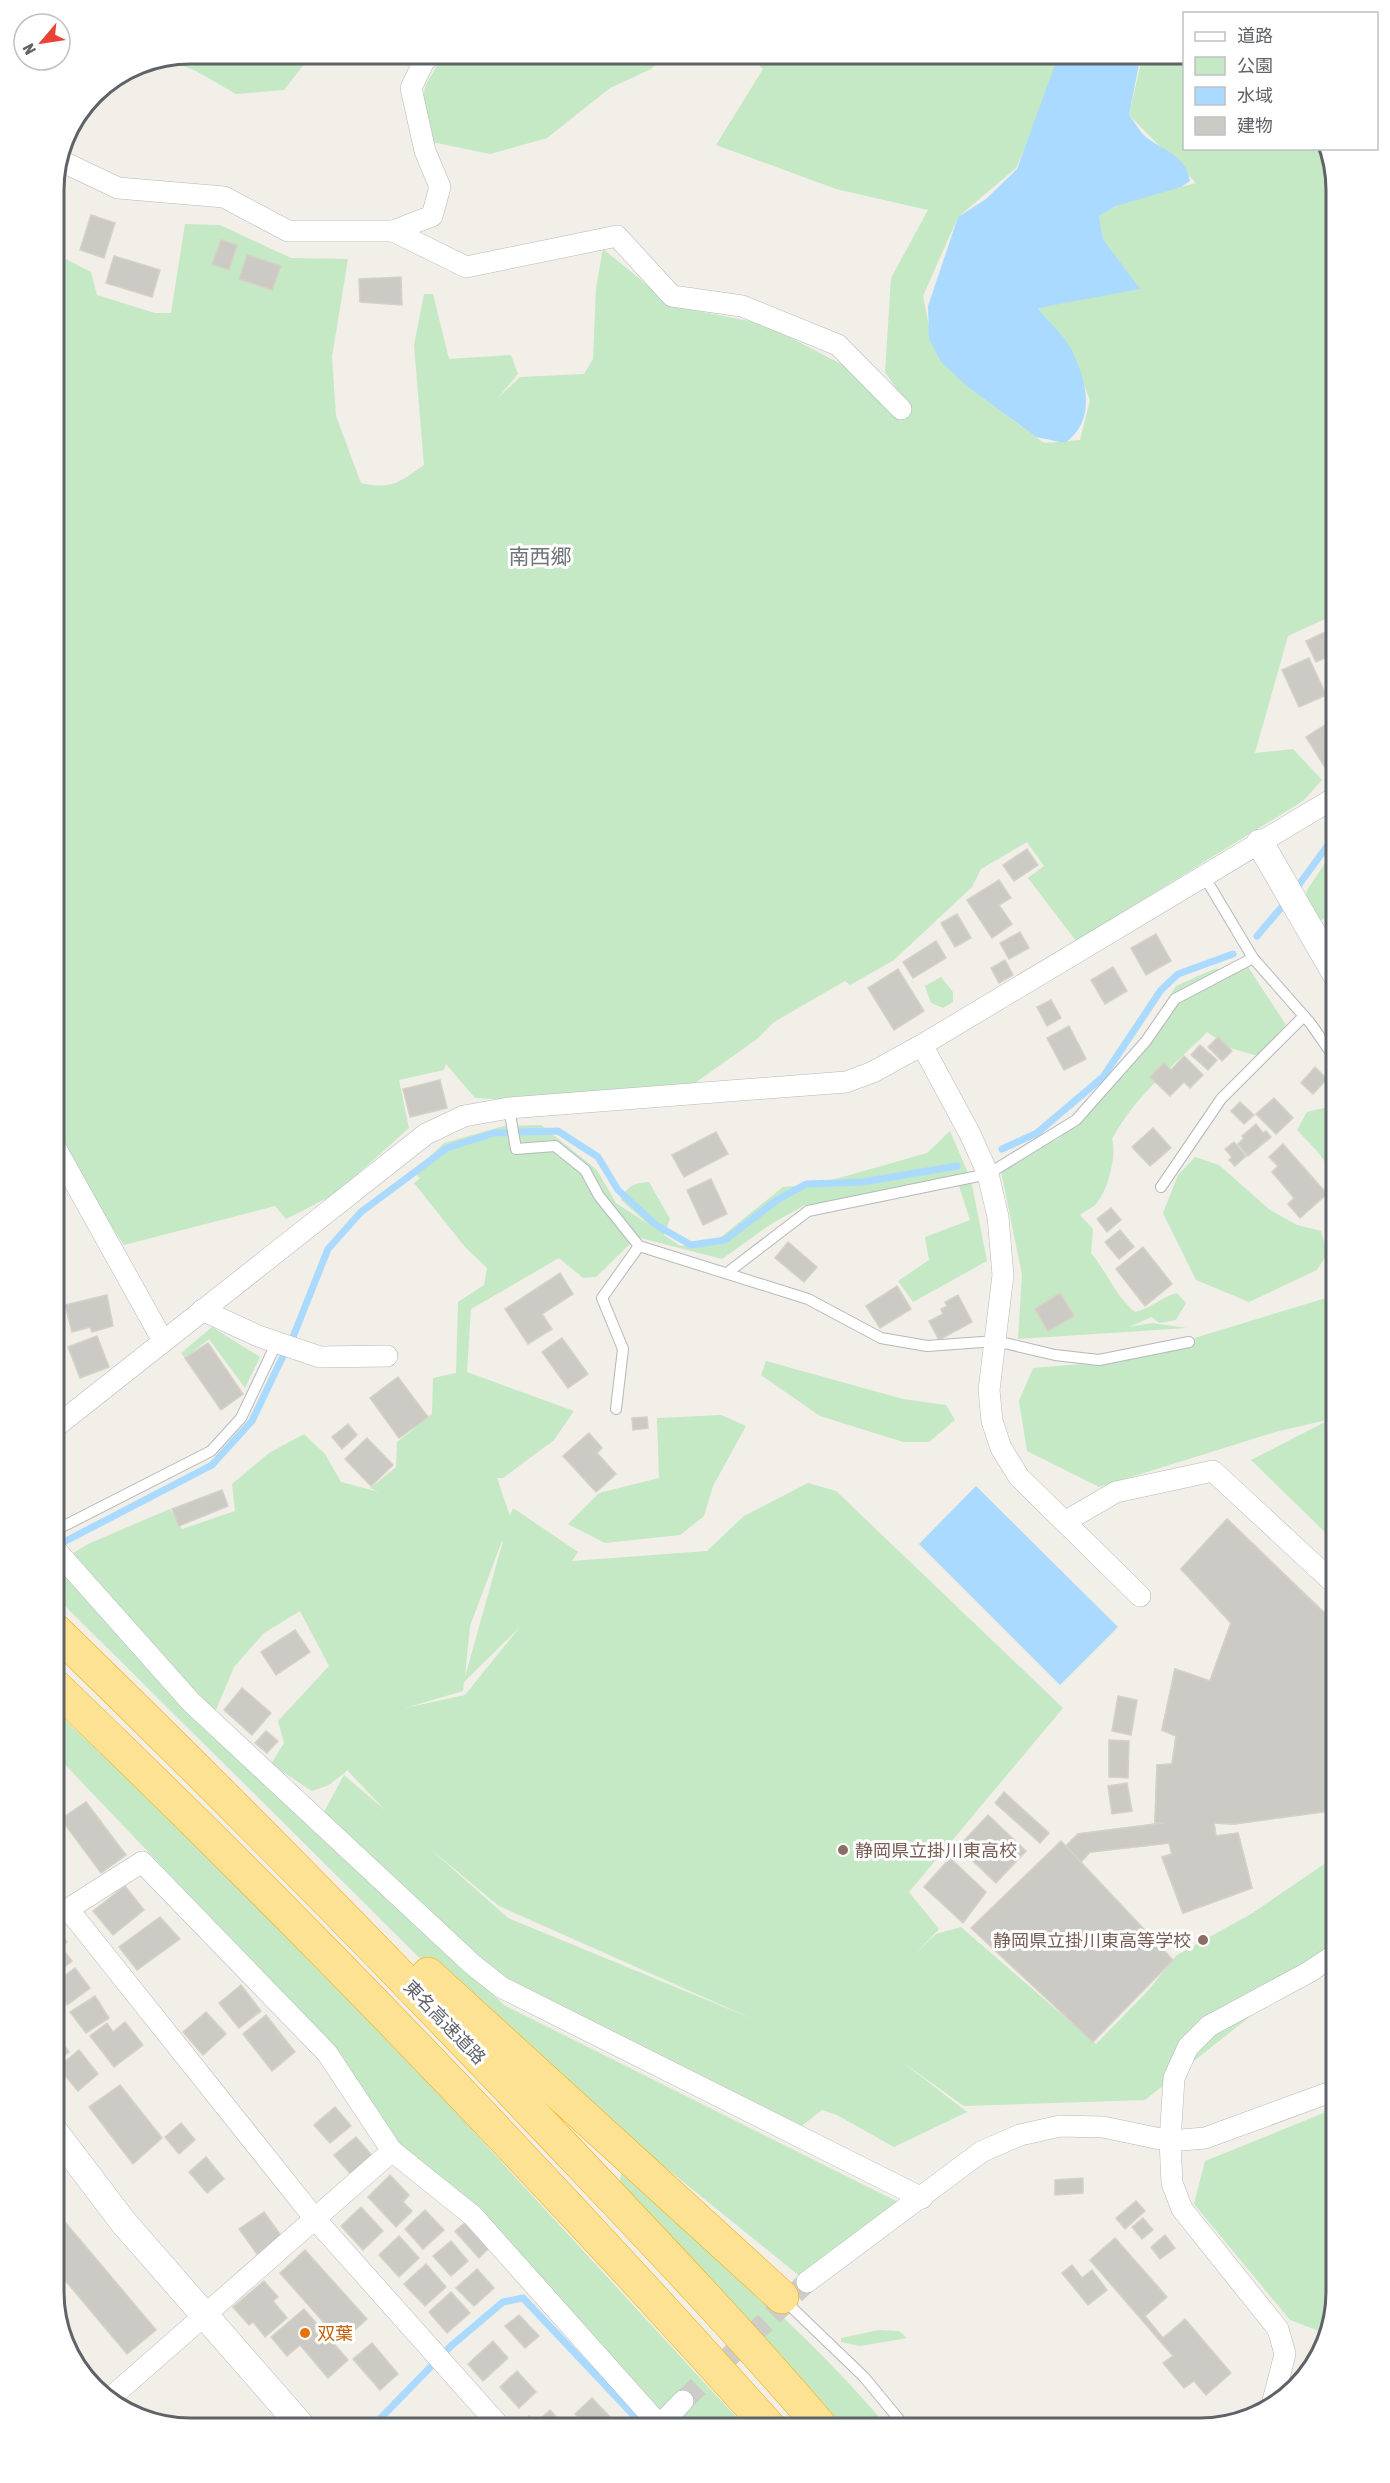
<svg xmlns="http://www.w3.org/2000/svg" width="1390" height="2483" viewBox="0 0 1390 2483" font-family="'Asap Condensed','Noto Sans JP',sans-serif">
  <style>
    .green { fill: #c5e8c5; fill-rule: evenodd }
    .water { fill: #aadaff }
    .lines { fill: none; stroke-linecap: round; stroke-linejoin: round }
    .stream { stroke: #aadaff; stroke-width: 7 }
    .building { fill: #cccac5; stroke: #d6d1c6; stroke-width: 1.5 }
    .minor-tunnel { stroke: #ccccc8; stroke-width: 21; stroke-dasharray: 21 10; stroke-linecap: butt }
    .service-casing { stroke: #b5b8bc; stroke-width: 12 }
    .minor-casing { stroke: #b5b8bc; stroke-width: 22 }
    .tertiary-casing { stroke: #b5b8bc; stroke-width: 28 }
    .motorway-casing { stroke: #f9ab00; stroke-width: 34 }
    .service { stroke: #fff; stroke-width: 10 }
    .minor { stroke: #fff; stroke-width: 21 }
    .tertiary { stroke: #fff; stroke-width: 27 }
    .motorway { stroke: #fde293; stroke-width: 33 }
    .education-dot { fill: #8d6e63; stroke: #fff; stroke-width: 2 }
    .food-dot { fill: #e8710a; stroke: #fff; stroke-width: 2 }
    .labels { text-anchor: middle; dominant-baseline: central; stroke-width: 6; stroke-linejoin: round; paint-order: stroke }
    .education-label { font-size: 18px; fill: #785e54; stroke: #fff; text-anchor: start }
    .street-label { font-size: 18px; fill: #5f6368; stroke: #fff }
    .food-label { font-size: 18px; fill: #c56008; stroke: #fff; text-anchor: start }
    .quarter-label { font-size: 21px; fill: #70757a; stroke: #fff }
    .rim { fill: none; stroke: #5f6368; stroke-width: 3 }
  </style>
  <rect width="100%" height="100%" fill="#f1efe8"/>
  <g class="green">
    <path d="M191 54H312L284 90 236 94 196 71 166 59Z"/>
    <path d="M444 54H668L651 69 610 88 547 138 490 154 432 142 419 126 425 86Z"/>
    <path d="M748 54H1059L1038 117 1016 168 958 217 923 296 933 347 969 388 1044 443 1080 440 1090 400 1069 346 1037 307 1139 289 1103 239 1099 216 1125 201 1196 183 1129 115 1143 54H1184V148L1328 149 1336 191V614L1288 636 1255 753 1293 749 1322 780 1303 801 1076 941 1028 878 1044 866 1027 842 981 869 972 887 894 960 850 985 845 981 774 1022 757 1039 678 1095 577 1103 475 1098 446 1064 444 1070 399 1080 409 1128 335 1194 286 1219 275 1206 124 1245 54 1141V253L91 272 97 295 155 313H171L185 224 220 225 291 258 348 259 332 357 336 416 361 483C391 490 400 482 424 465L414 345 424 294H433L449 359 511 355 518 374 497 399 520 377 584 374 593 359 596 288 603 249 673 306 764 324 843 365 910 408 885 372 891 278 928 210 836 189 716 145 763 69Z"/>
    <path d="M1334 850 1336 851V917L1320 920 1304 907 1307 890Z"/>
    <path d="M1248 967 1286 1025 1258 1056 1230 1048 1207 1032C1172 1068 1137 1093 1112 1139 1117 1154 1108 1191 1096 1204 1092 1208 1085 1211 1080 1215L1093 1229 1091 1253C1107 1272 1116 1297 1135 1312 1152 1308 1161 1297 1177 1293L1186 1303 1176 1320 1159 1323 1152 1317 1129 1327 1152 1323 1187 1328 1018 1339 1022 1275 999 1161 1058 1139 1107 1087 1147 1032 1176 986 1214 969Z"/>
    <path d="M941 977 953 992V1002L943 1008 931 1003 925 986Z"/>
    <path d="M1336 1105V1191C1334 1165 1314 1148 1297 1130L1307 1112Z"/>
    <path d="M541 1125 597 1170 616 1203 648 1224 621 1200C627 1186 633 1183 649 1182L670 1219 664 1235 680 1246 716 1241 783 1187 818 1184 927 1153 950 1131 971 1180 987 1261 913 1302 898 1281 929 1260 925 1237 970 1220 958 1183 830 1207 805 1205 771 1224 722 1259 637 1237 596 1277 583 1278 559 1258 471 1309 467 1372 574 1411 554 1440 503 1478H497L510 1516 513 1508 578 1552 572 1561 707 1551 744 1516 808 1483 836 1491 1063 1708 909 1892 939 1929 916 1953 936 1934 961 1927 1096 2044 1145 1994 1177 1955 1251 1914 1336 1856V1948L1145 2100 964 2106 901 2061 967 2112 894 2147 837 2115 822 2110 799 2128 501 1987 330 1833 504 2005 898 2202 807 2282 476 2014 54 1595V1559L70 1555 88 1544 170 1509 182 1529 235 1511 232 1484 269 1453 304 1434 325 1454 341 1482 379 1492 370 1488 396 1467 397 1442 432 1414 433 1378 456 1373 458 1302 484 1285 487 1268 465 1247 414 1183 420 1178 413 1172 444 1143 504 1126ZM502 1541H503L465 1677 470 1626ZM300 1611 329 1666 278 1721 284 1743 271 1764 312 1791 329 1785 349 1769 348 1771 386 1811 344 1775 319 1821 213 1717 234 1667 264 1633ZM520 1627 465 1695 405 1708 463 1691 464 1682ZM428 1847 499 1906 753 2019 508 1918Z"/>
    <path d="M1195 1157 1219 1165 1270 1210 1297 1225 1321 1231 1327 1254 1317 1270 1249 1302 1196 1280 1163 1213 1178 1175Z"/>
    <path d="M1336 1295V1543L1251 1460 1331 1419 1275 1432 1099 1487 1027 1451 1019 1401 1033 1368 1118 1361Z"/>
    <path d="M212 1327 260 1357 245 1388 209 1339 185 1358 181 1353Z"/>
    <path d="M766 1361 903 1399 946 1405 955 1420 929 1442H903L820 1416 761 1375Z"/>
    <path d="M721 1415 746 1426 713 1486 704 1516 680 1535 605 1543 568 1524 599 1493 659 1478 657 1418Z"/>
    <path d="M54 1710 170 1818 426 2080 747 2429H673L513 2253 481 2208 400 2145 334 2047 54 1753Z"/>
    <path d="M1336 2108V2293L1324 2333 1290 2320 1194 2204 1205 2161Z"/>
    <path d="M622 2170C711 2253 811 2335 889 2429H842L736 2307 619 2186Z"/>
    <path d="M879 2330 899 2331 907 2338 860 2346 841 2342V2338Z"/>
  </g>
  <g class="water">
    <path d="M1059 54H1141L1129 115C1135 122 1140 133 1147 138 1165 151 1186 156 1190 181L1181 187 1116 206 1099 216 1103 239 1140 289 1038 308C1047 321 1062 333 1070 347 1086 378 1098 419 1065 443L1036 437 969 388 941 362 929 339 928 306 958 217 986 199 1017 169Z"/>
    <path d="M976 1486 1118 1627 1060 1685 919 1544Z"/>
  </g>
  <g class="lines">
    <g class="stream">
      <path d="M1295 890 1336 834"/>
      <path d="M1257 936 1286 902"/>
      <path d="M520 1132 558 1131 598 1157 618 1190 656 1225 691 1245 725 1240 777 1200 806 1184 863 1182 957 1166"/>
      <path d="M1002 1149 1037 1133 1103 1077 1161 990 1178 974 1233 954"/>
      <path d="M293 1337 328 1249 361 1212 447 1148 494 1133H506"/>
      <path d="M60 1544 212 1465 252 1421 283 1356"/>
      <path d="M370 2429 451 2346 503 2302 523 2298 640 2422"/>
    </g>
  </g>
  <g class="building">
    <path d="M91 215 115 223 104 258 80 250Z"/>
    <path d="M221 240 237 245 229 270 212 264Z"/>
    <path d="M247 255 281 266 272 290 239 279Z"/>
    <path d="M114 256 160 270 152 297 106 283Z"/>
    <path d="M401 277 402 305 360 302 359 279Z"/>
    <path d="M1336 627V653L1316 662 1306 641Z"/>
    <path d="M1309 658 1326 695 1299 707 1282 670Z"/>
    <path d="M1336 718V773L1331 777 1306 737Z"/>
    <path d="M1027 849 1038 865 1014 881 1003 865Z"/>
    <path d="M999 880 1011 898 999 905 1012 924 992 938 967 900Z"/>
    <path d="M957 914 971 938 955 947 941 923Z"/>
    <path d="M1020 932 1029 948 1009 959 1000 943Z"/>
    <path d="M1156 934 1171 961 1146 975 1131 948Z"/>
    <path d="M936 941 946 958 913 978 903 962Z"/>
    <path d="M1005 960 1013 975 999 983 991 968Z"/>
    <path d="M1113 967 1127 991 1105 1004 1091 980Z"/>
    <path d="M898 969 924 1011 894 1030 868 988Z"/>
    <path d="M1051 1000 1061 1018 1047 1026 1037 1007Z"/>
    <path d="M1069 1026 1086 1059 1064 1070 1047 1038Z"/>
    <path d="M1218 1037 1232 1051 1222 1061 1208 1047Z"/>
    <path d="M1200 1045 1217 1060 1208 1070 1191 1055Z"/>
    <path d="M1184 1056 1203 1075 1190 1088 1184 1082 1170 1096 1150 1077 1164 1063 1171 1070Z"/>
    <path d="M1315 1067 1327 1079 1313 1094 1301 1083Z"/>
    <path d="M440 1080 447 1108 410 1117 403 1089Z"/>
    <path d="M1274 1098 1293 1118 1276 1134 1256 1114Z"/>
    <path d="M1240 1102 1254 1115 1244 1124 1231 1111Z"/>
    <path d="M1256 1124 1263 1133 1266 1131 1271 1137 1248 1156 1238 1144 1244 1138 1242 1136Z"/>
    <path d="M1153 1128 1171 1148 1150 1166 1132 1147Z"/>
    <path d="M716 1132 728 1154 684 1177 672 1155Z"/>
    <path d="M1234 1142 1246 1156 1235 1166 1229 1160 1232 1157 1225 1149Z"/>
    <path d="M1283 1144 1327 1194 1300 1218 1288 1204 1294 1198 1272 1172 1278 1166 1269 1157Z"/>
    <path d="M711 1179 727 1214 703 1225 687 1190Z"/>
    <path d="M1111 1208 1121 1220 1107 1232 1097 1219Z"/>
    <path d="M1120 1230 1134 1247 1119 1259 1105 1242Z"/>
    <path d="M788 1242 817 1267 804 1282 775 1258Z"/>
    <path d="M1143 1247 1172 1284 1145 1306 1116 1269Z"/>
    <path d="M560 1273 573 1294 542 1314 552 1329 528 1344 505 1309Z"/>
    <path d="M897 1286 911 1309 880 1328 866 1306Z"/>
    <path d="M1060 1293 1074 1316 1048 1331 1035 1309Z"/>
    <path d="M107 1295 113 1326 92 1332 90 1327 72 1332 65 1305Z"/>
    <path d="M958 1295 972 1322 939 1340 929 1321 943 1314 941 1309 947 1306 945 1302Z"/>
    <path d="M97 1336 109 1367 80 1378 68 1347Z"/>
    <path d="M562 1338 588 1374 568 1388 542 1352Z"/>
    <path d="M208 1343 243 1394 221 1410 185 1358Z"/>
    <path d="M398 1377 428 1417 399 1438 370 1398Z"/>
    <path d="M647 1417 648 1428 633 1430 632 1418Z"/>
    <path d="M348 1424 357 1435 342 1449 332 1437Z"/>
    <path d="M589 1433 602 1448 597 1453 616 1474 596 1492 563 1456Z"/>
    <path d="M367 1438 393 1465 371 1486 345 1459Z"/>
    <path d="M222 1490 228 1506 179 1526 172 1509Z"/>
    <path d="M1227 1519 1336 1624V1690L1330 1684 1319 1698 1250 1638 1226 1683 1254 1694 1233 1749 1220 1745 1215 1762H1231L1233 1816 1336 1799V1810L1234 1824 1214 1823 1216 1836 1238 1833 1252 1888 1183 1913 1162 1857 1172 1854 1169 1843 1090 1852 1081 1862 1066 1846 1078 1834 1164 1823H1155L1157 1765 1172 1764 1176 1736 1162 1730 1175 1669 1210 1681 1231 1623 1181 1569Z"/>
    <path d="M1227 1519 1336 1624V1810L1234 1824 1214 1823 1216 1836 1238 1833 1252 1888 1183 1913 1162 1857 1172 1854 1169 1843 1090 1852 1081 1862 1066 1846 1078 1834 1164 1823H1155L1157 1765 1172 1764 1176 1736 1162 1730 1175 1669 1210 1681 1231 1623 1181 1569Z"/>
    <path d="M295 1630 310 1652 276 1675 261 1652Z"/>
    <path d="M242 1688 271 1713 252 1735 224 1710Z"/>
    <path d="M1118 1696 1137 1700 1131 1735 1112 1731Z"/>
    <path d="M266 1731 278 1741 267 1753 255 1743Z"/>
    <path d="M1109 1740 1129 1741 1128 1778 1109 1777Z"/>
    <path d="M1127 1783 1132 1811 1112 1814 1108 1786Z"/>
    <path d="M1004 1792 1049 1833 1040 1843 995 1803Z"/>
    <path d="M86 1802 126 1855 101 1873 61 1819Z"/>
    <path d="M988 1815 1026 1851 996 1883 958 1847Z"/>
    <path d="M1061 1841 1173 1960 1093 2042 971 1928Z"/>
    <path d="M950 1858 986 1892 963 1923 924 1887Z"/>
    <path d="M125 1886 144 1910 113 1935 93 1911Z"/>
    <path d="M160 1917 180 1939 137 1970 119 1947Z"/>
    <path d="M59 1931 67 1942 61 1947 72 1961 54 1975V1935Z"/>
    <path d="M75 1968 90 1988 67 2005 54 1984Z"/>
    <path d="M241 1985 261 2011 239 2028 219 2003Z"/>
    <path d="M95 1996 109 2018 86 2033 70 2012Z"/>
    <path d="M206 2012 226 2034 203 2055 183 2032Z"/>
    <path d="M266 2015 295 2052 272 2071 243 2034Z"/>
    <path d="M125 2022 143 2045 114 2067 90 2036 107 2023 113 2032Z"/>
    <path d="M54 2031 69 2052 54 2063Z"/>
    <path d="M79 2050 98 2074 78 2091 58 2067Z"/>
    <path d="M120 2085 162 2138 133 2164 89 2107Z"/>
    <path d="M335 2107 351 2126 330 2143 314 2125Z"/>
    <path d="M181 2123 195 2140 179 2154 165 2137Z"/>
    <path d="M356 2137 374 2158 353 2177 334 2155Z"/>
    <path d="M206 2157 224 2179 207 2193 189 2172Z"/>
    <path d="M390 2175 409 2195 403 2202 412 2211 396 2227 368 2197Z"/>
    <path d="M1083 2178V2193L1055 2195V2180Z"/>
    <path d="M1136 2201 1145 2211 1125 2229 1116 2218Z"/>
    <path d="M361 2207 383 2231 363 2250 341 2226Z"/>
    <path d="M425 2210 444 2230 423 2249 405 2229Z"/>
    <path d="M264 2212 282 2237 257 2254 239 2229Z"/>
    <path d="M1143 2218 1153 2230 1142 2239 1132 2227Z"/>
    <path d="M65 2222 156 2330 127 2354 54 2267V2231Z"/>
    <path d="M465 2223 488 2249 479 2258 455 2231Z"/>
    <path d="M1165 2235 1175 2248 1160 2259 1151 2247Z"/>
    <path d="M399 2236 419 2258 399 2277 379 2255Z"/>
    <path d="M1115 2238 1167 2297 1145 2316 1163 2338 1185 2319 1231 2373 1206 2395 1194 2381 1184 2388 1163 2363 1173 2356 1090 2260Z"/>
    <path d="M451 2241 468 2261 451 2276 433 2256Z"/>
    <path d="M305 2250 367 2319 341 2342 280 2273Z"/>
    <path d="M426 2264 446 2287 425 2306 404 2284Z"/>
    <path d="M1072 2265 1082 2278 1092 2270 1107 2290 1088 2305 1062 2273Z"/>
    <path d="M477 2269 494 2288 474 2306 456 2288Z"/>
    <path d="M264 2281 278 2297 273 2301 287 2318 265 2337 253 2322 249 2325 233 2307Z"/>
    <path d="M451 2292 470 2313 447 2333 429 2312Z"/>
    <path d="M304 2309 348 2360 328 2378 300 2345 287 2356 271 2337Z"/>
    <path d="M519 2315 539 2336 525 2348 505 2326Z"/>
    <path d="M493 2341 508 2358 483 2381 468 2364Z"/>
    <path d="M372 2343 398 2374 380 2390 353 2359Z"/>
    <path d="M517 2371 536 2392 519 2408 500 2387Z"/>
    <path d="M592 2398 612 2419 601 2429H590L575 2414Z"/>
    <path d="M550 2410 567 2429H543L537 2422Z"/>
    <path d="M529 2416 541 2429H517L516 2428Z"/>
  </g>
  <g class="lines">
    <path class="minor-tunnel" d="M683 2401 807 2282"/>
    <g class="service-casing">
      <g id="service">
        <path d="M1204 876 1253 958 1311 1024 1336 1060"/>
        <path d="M509 1108 516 1149 555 1146 585 1170 599 1196 639 1246 808 1299 881 1338 927 1346 996 1341 1055 1355 1099 1360 1189 1342"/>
        <path d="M1161 1187 1221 1099 1304 1016"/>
        <path d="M727 1273 808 1211 988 1174 1076 1120 1146 1041 1175 999 1253 958"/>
        <path d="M616 1409 623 1349 602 1298 639 1246"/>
        <path d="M54 1531 211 1451 241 1418 277 1342"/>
        <path d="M784 2300 864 2377 907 2429"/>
      </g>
    </g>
    <g class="minor-casing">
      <g id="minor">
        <path d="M59 160 118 188 224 197 288 231H393L466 267 617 236 672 296 742 306 838 345 901 409"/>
        <path d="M393 231 432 216 440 187 425 151 411 88 424 61 433 54"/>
        <path d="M922 1045 970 1134 988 1174 998 1217 1003 1275 989 1390 992 1421 1001 1448 1019 1477 1140 1596"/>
        <path d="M54 1145 163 1341"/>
        <path d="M202 1310 258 1336 320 1357 387 1356"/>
        <path d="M54 1428 426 1134 464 1116 509 1108 846 1082 873 1072 922 1045 1336 797"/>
        <path d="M1066 1521 1116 1492 1213 1471 1336 1585"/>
        <path d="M54 1548 191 1702 472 1964 501 1987 922 2198"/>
        <path d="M68 1909 142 1862 327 2053 392 2151"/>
        <path d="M54 1919 68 1909 316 2220 502 2429"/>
        <path d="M807 2282 981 2152 1020 2135 1060 2126 1103 2127 1170 2141 1205 2138 1336 2090"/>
        <path d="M109 2399 392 2151 473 2216 663 2429"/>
        <path d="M1273 2401 1285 2354 1278 2329 1182 2209 1172 2183 1170 2141 1174 2078 1188 2047 1209 2026 1309 1972 1336 1954"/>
        <path d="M656 2429 683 2401"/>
      </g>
    </g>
    <g class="tertiary-casing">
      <g id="tertiary">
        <path d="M1260 843 1336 974"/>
        <path d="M54 2131 124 2223 304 2429"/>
      </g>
    </g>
    <g class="motorway-casing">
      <g id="motorway">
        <path d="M54 1629C223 1793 389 1962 551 2133 643 2230 736 2327 823 2429"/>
        <path d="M54 1685C303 1923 541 2172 771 2429"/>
        <path d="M428 1974 782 2297"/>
      </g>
    </g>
    <use href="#service" class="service"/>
    <use href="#minor" class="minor"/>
    <use href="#tertiary" class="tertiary"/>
    <use href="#motorway" class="motorway"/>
  </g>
  <g class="education-dot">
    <circle cx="843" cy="1850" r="6"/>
    <circle cx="1203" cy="1940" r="6"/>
  </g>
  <circle class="food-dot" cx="305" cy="2333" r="6"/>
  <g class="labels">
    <g class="education-label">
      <text x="855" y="1850">静岡県立掛川東高校</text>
      <text x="1191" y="1940" text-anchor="end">静岡県立掛川東高等学校</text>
    </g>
    <g class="street-label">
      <text transform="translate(445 2022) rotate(46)">東名高速道路</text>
    </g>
    <g class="food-label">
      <text x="317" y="2333">双葉</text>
    </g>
    <g class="quarter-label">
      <text x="540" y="556">南西郷</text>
    </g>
  </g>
  <path d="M0 0H1390V2483H0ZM190 64H1200A126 126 0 0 1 1326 190V2292A126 126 0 0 1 1200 2418H190A126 126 0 0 1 64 2292V190A126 126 0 0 1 190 64Z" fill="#fff" fill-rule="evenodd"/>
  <path class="rim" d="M190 64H1200A126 126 0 0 1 1326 190V2292A126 126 0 0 1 1200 2418H190A126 126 0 0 1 64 2292V190A126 126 0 0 1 190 64Z"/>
  <rect x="1183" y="12" width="195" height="138" fill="#ffffff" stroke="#bfc1c3" stroke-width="1.5"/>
  <rect x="1195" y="32" width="30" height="9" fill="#ffffff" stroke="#bfc1c3" stroke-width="1.5"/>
  <text x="1237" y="42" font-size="18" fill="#5f6368">道路</text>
  <rect x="1195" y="57" width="30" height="18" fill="#c5e8c5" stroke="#bfc1c3" stroke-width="1.5"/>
  <text x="1237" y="72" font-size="18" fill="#5f6368">公園</text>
  <rect x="1195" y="87" width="30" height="18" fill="#aadaff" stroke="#bfc1c3" stroke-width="1.5"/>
  <text x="1237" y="102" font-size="18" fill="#5f6368">水域</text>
  <rect x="1195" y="117" width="30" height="18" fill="#cccac5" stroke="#bfc1c3" stroke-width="1.5"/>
  <text x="1237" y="132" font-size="18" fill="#5f6368">建物</text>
  <g transform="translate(42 42) rotate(241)"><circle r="28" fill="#ffffff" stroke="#bfc1c3" stroke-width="1.5"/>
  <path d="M0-4.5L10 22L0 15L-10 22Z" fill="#ea4335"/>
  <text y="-9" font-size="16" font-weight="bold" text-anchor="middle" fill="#5f6368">N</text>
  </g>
</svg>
